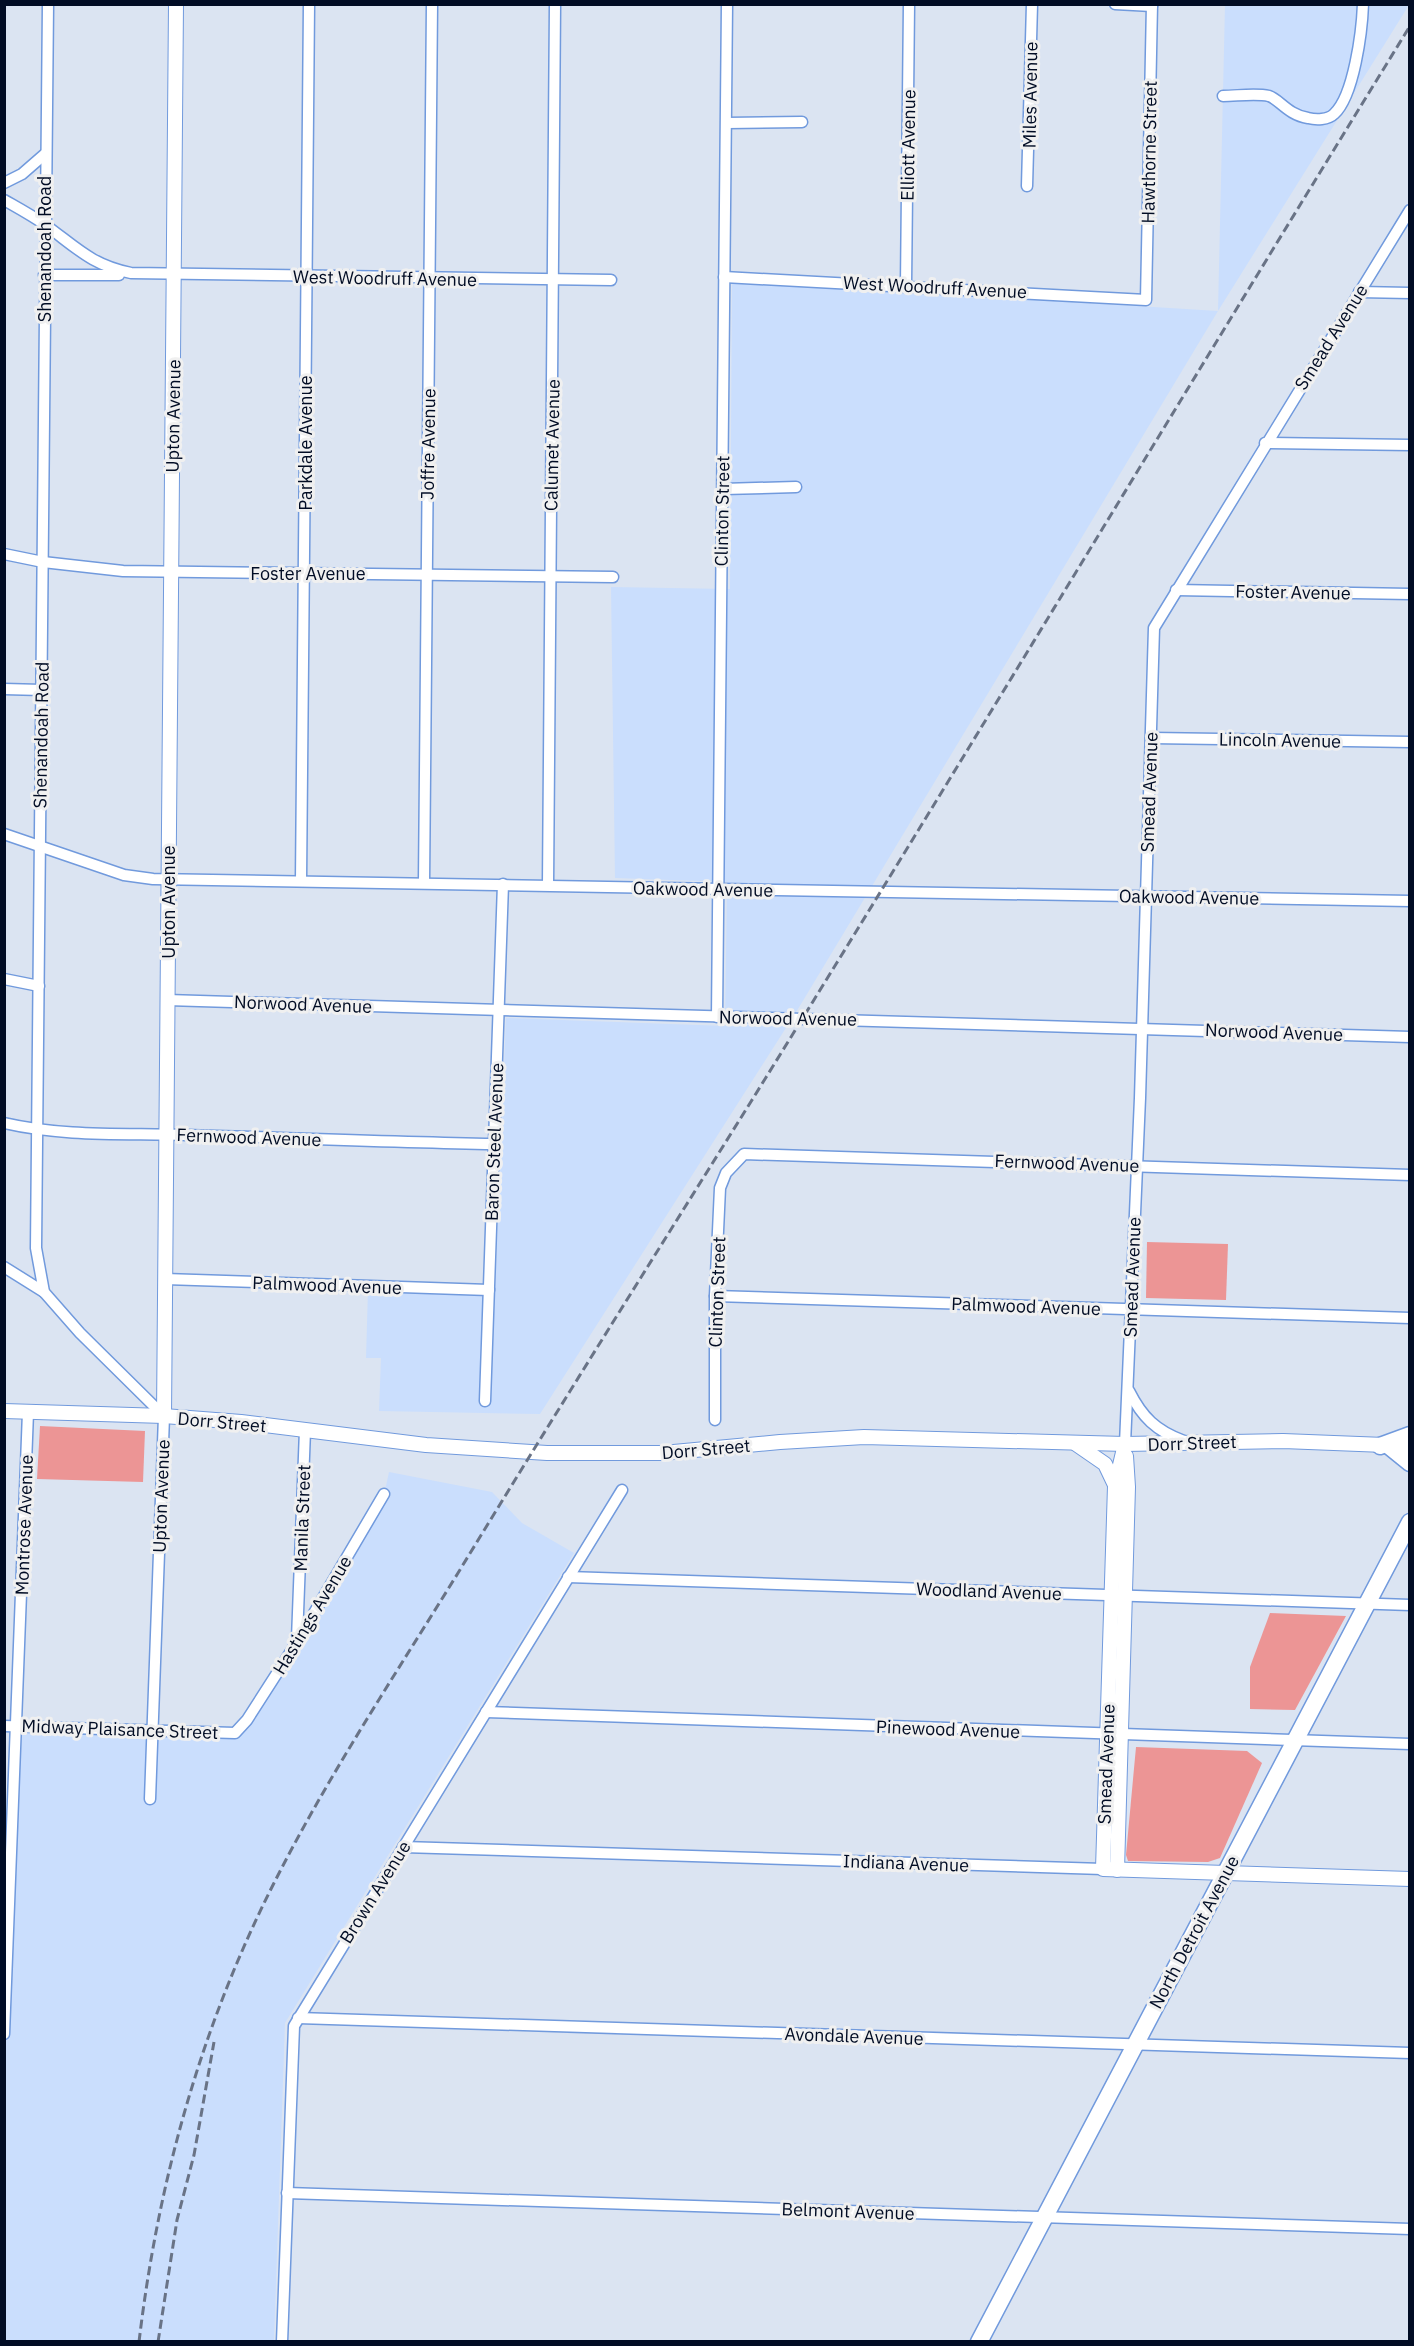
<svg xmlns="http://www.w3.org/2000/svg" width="1414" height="2346" viewBox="0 0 1414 2346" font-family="'IBM Plex Sans',sans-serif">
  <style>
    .built { fill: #cadefd }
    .green { fill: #ec9595 }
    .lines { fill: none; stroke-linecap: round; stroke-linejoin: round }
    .street-casing { stroke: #719add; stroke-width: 13 }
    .secondary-casing { stroke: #719add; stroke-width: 16 }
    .primary-casing { stroke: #719add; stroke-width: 19 }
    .street { stroke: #fff; stroke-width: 10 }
    .secondary { stroke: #fff; stroke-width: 14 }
    .primary { stroke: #fff; stroke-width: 16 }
    .rail { stroke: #697386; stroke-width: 3; stroke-dasharray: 9 4.5; stroke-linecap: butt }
    .labels { text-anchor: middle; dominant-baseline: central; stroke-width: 6; stroke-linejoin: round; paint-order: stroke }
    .street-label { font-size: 18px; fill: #010c24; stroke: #f0f0f0 }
  </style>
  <rect width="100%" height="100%" fill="#dbe4f2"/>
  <g class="built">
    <path d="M1225 5H1409L1218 311 798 1009 540 1414 379 1411 381 1358H366L368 1290 495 1294 506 1018 725 1026 727 882 615 878 611 587 730 589 732 281 1218 311Z"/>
    <path d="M389 1472 492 1492 522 1523 574 1553 285 2023 274 2341 5 2342V2055L16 1726 235 1733 384 1495Z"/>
  </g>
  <g class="green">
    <path d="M1147 1242 1228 1244 1226 1300 1146 1298Z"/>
    <path d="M40 1426 145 1431 143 1482 37 1479Z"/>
    <path d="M1270 1613 1346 1616 1295 1710 1250 1709V1667Z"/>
    <path d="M1136 1747 1247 1751 1262 1763 1220 1858 1208 1862 1128 1861 1126 1855Z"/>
  </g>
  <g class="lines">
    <g class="street-casing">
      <g id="street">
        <path d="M48 4 36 1248 44 1292 80 1333 164 1416 150 1799"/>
        <path d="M1115 4 1152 6"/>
        <path d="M1223 96C1237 96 1255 93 1269 96 1279 99 1288 115 1308 118 1316 120 1328 120 1334 114 1354 96 1362 31 1363 4"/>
        <path d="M727 123 802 122"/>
        <path d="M4 183 22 174 45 154"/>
        <path d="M1027 186 1032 4"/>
        <path d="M4 200C18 208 31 215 44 224 76 247 91 265 131 273L611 280"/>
        <path d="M44 275H119"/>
        <path d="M724 277 1146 300 1152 4"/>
        <path d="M906 285 909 4"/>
        <path d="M1359 292 1410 293"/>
        <path d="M1265 443 1410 445"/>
        <path d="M723 489 796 487"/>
        <path d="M4 554 43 562 123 571 613 577"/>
        <path d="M1176 590 1410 594"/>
        <path d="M4 689 42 690"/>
        <path d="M1151 738 1410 742"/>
        <path d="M4 834 124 875 153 879 1410 901"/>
        <path d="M301 881 309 4"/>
        <path d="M424 883 432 4"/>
        <path d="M548 885 555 4"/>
        <path d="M4 979 39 986"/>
        <path d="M167 1000 1410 1037"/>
        <path d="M717 1017 727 4"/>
        <path d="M4 1123C65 1137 125 1133 187 1135 289 1138 391 1142 494 1144"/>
        <path d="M4 1267 44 1292"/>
        <path d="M165 1279 489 1290"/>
        <path d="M715 1296 1410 1318"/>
        <path d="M1129 1391C1142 1417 1156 1431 1184 1441"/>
        <path d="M485 1401 503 884"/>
        <path d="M715 1420V1296L720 1188 726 1173 744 1154 1410 1175"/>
        <path d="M1125 1444 1140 1098 1154 628 1410 210"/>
        <path d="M568 1577 1410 1605"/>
        <path d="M297 1639 305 1430"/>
        <path d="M486 1712 1410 1744"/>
        <path d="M4 1726 235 1733 247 1720 297 1642 384 1494"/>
        <path d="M403 1847 1103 1869"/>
        <path d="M298 2018 1410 2053"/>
        <path d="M4 2034 28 1412"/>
        <path d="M287 2193 1410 2229"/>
        <path d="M282 2342 294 2026 622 1490"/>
      </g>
    </g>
    <g class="secondary-casing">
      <g id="secondary">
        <path d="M4 1411 164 1416 241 1422 426 1445 547 1453H663L780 1442 864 1437 1125 1444 1283 1441 1410 1446"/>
        <path d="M164 1416 176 4"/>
        <path d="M1076 1444 1105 1464 1115 1485"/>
        <path d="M1125 1444 1115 1486 1103 1869 1410 1879"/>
        <path d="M1117 1870 1128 1487 1126 1456"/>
      </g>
    </g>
    <g class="primary-casing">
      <g id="primary">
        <path d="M1380 1446 1410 1435"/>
        <path d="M1389 1446 1410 1463"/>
        <path d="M979 2342 1410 1522"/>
      </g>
    </g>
    <use href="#street" class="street"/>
    <use href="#secondary" class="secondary"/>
    <use href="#primary" class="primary"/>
    <g class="rail">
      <path d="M139 2342C158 2181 201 2027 274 1883 328 1776 395 1675 458 1573 553 1417 650 1263 747 1108 970 749 1188 386 1410 26"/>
      <path d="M158 2342 177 2220 194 2155 214 2042"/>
    </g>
  </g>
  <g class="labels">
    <g class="street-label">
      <text transform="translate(1030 95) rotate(-89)">Miles Avenue</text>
      <text transform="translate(908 145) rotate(-89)">Elliott Avenue</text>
      <text transform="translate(1149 152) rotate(-89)">Hawthorne Street</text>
      <text transform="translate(44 249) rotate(-90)">Shenandoah Road</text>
      <text transform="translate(385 278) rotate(1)">West Woodruff Avenue</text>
      <text transform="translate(935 287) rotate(3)">West Woodruff Avenue</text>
      <text transform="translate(1331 337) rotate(-58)">Smead Avenue</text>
      <text transform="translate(173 416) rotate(-89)">Upton Avenue</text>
      <text transform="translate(305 443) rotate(-90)">Parkdale Avenue</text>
      <text transform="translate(428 444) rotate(-89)">Joffre Avenue</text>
      <text transform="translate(552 445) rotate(-89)">Calumet Avenue</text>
      <text transform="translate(722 511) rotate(-89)">Clinton Street</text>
      <text x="308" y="573">Foster Avenue</text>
      <text transform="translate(1293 592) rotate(1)">Foster Avenue</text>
      <text transform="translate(41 735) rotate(-89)">Shenandoah Road</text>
      <text transform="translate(1280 740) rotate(1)">Lincoln Avenue</text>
      <text transform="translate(1149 792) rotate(-88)">Smead Avenue</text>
      <text transform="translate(703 889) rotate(1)">Oakwood Avenue</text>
      <text transform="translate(1189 897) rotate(1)">Oakwood Avenue</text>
      <text transform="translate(168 902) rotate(-90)">Upton Avenue</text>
      <text transform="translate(303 1004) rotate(2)">Norwood Avenue</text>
      <text transform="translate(788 1018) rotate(1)">Norwood Avenue</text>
      <text transform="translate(1274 1032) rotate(2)">Norwood Avenue</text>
      <text transform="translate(249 1137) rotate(2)">Fernwood Avenue</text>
      <text transform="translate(494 1142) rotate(-88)">Baron Steel Avenue</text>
      <text transform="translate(1067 1163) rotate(2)">Fernwood Avenue</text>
      <text transform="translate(1132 1277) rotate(-88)">Smead Avenue</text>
      <text transform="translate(327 1285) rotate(2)">Palmwood Avenue</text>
      <text transform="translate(717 1292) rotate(-88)">Clinton Street</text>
      <text transform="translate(1026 1306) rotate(2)">Palmwood Avenue</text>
      <text transform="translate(222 1422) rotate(5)">Dorr Street</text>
      <text transform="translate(1192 1443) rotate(-2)">Dorr Street</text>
      <text transform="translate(706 1449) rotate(-5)">Dorr Street</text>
      <text transform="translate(161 1496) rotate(-88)">Upton Avenue</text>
      <text transform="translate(302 1518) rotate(-88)">Manila Street</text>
      <text transform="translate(24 1525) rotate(-88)">Montrose Avenue</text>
      <text transform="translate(989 1591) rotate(2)">Woodland Avenue</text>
      <text transform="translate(312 1615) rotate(-59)">Hastings Avenue</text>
      <text transform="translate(120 1729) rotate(2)">Midway Plaisance Street</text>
      <text transform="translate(948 1729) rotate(2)">Pinewood Avenue</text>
      <text transform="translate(1106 1764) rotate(-88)">Smead Avenue</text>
      <text transform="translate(906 1863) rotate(2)">Indiana Avenue</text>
      <text transform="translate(375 1892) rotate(-58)">Brown Avenue</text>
      <text transform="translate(1194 1932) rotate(-62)">North Detroit Avenue</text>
      <text transform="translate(854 2036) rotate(2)">Avondale Avenue</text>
      <text transform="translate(848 2211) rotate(2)">Belmont Avenue</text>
    </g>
  </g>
  <rect width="1414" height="2346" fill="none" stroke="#010c24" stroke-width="12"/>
</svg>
